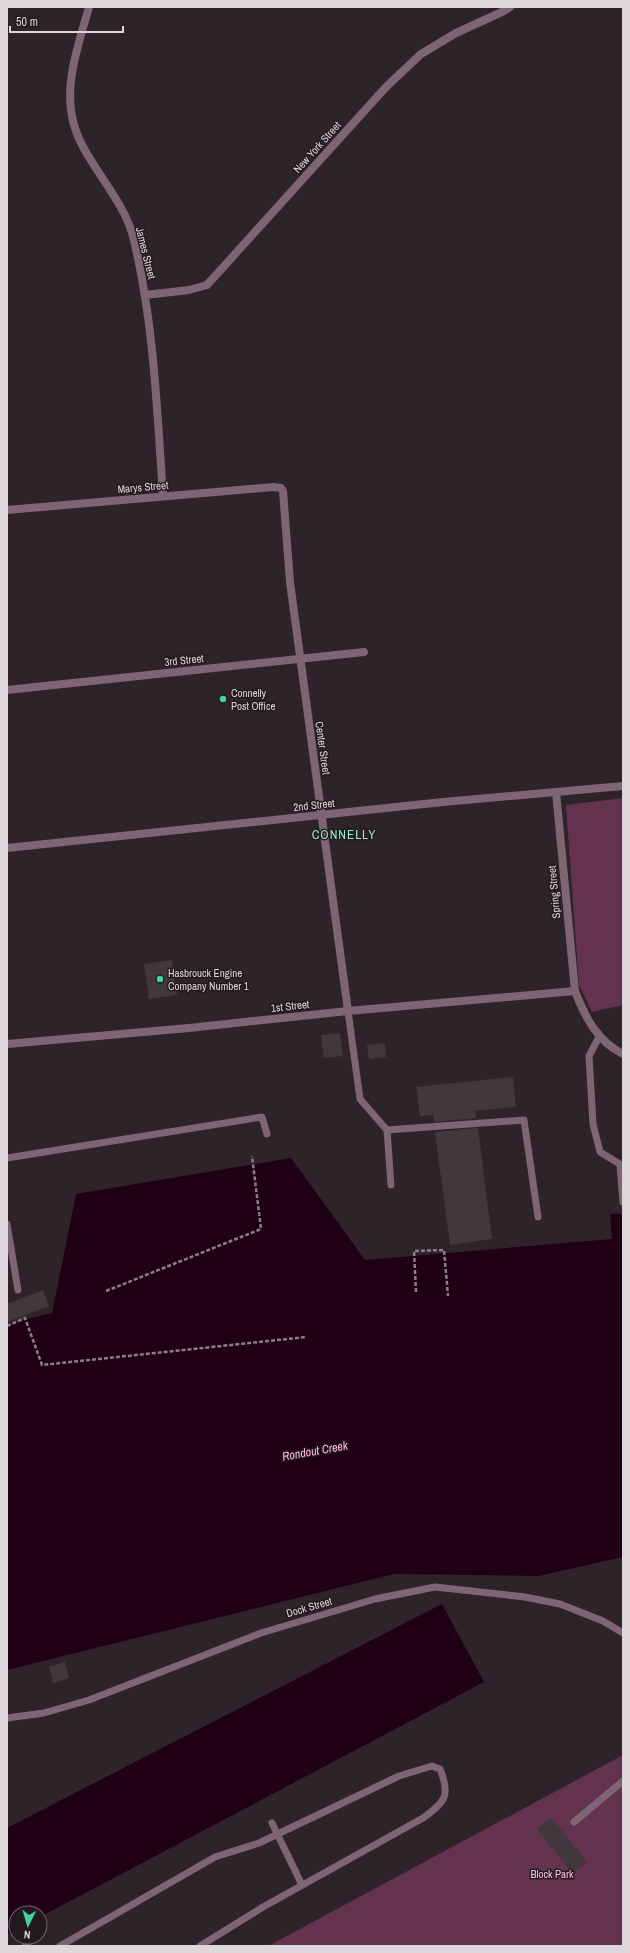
<svg xmlns="http://www.w3.org/2000/svg" width="630" height="1953" viewBox="0 0 630 1953" font-family="'Archivo Narrow',sans-serif">
  <style>
    .green { fill: #63324e }
    .water { fill: #200014 }
    .building { fill: #42373d }
    .lines { fill: none; stroke-linecap: round; stroke-linejoin: round }
    .path { stroke: #898085; stroke-width: 2.5; stroke-dasharray: 4 2; stroke-linecap: butt }
    .lane { stroke: #7f6472; stroke-width: 7 }
    .street { stroke: #7f6472; stroke-width: 8 }
    .poi-dot { fill: #41d4a1; stroke: #24191f; stroke-width: 1.5 }
    .labels { text-anchor: middle; dominant-baseline: central; stroke-width: 3; stroke-linejoin: round; paint-order: stroke }
    .street-label { font-size: 11px; fill: #ddd6da; stroke: #24191f }
    .poi-label { font-size: 11px; fill: #ddd6da; stroke: #24191f; text-anchor: start }
    .park-label { font-size: 11px; fill: #fbc5e2; stroke: #24191f }
    .water-label { font-size: 12px; font-style: italic; fill: #feb7dd; stroke: #24191f }
    .quarter-label { font-size: 13px; letter-spacing: 1px; fill: #95edc7; stroke: #24191f }
  </style>
  <rect width="100%" height="100%" fill="#2e2329"/>
  <g class="green">
    <path d="M623 798V1005L592 1012 579 985 566 805Z"/>
    <path d="M623 1755V1946H269L270 1945Z"/>
  </g>
  <g class="water">
    <path d="M291 1158 365 1260 612 1239 610 1214H623V1557L539 1576 394 1574 7 1670V1324L52 1313 76 1194Z"/>
    <path d="M442 1604 484 1682 40 1917V1913H16V1930L7 1934V1828Z"/>
  </g>
  <g class="building">
    <path d="M172 960 177 995 149 999 144 964Z"/>
    <path d="M340 1033 343 1056 324 1058 321 1035Z"/>
    <path d="M385 1043 386 1057 369 1059 367 1045Z"/>
    <path d="M513 1077 516 1107 475 1111 476 1118 434 1122 433 1115 420 1116 416 1087Z"/>
    <path d="M478 1128 492 1239 450 1245 435 1132Z"/>
    <path d="M43 1290 49 1306 7 1322V1304Z"/>
    <path d="M65 1662 69 1678 53 1683 49 1667Z"/>
    <path d="M551 1817 587 1862 572 1873 537 1829Z"/>
  </g>
  <g class="lines">
    <g class="path">
      <path d="M106 1291 261 1229 252 1156"/>
      <path d="M416 1292 414 1251 444 1250 448 1296"/>
      <path d="M7 1326 25 1318 42 1365 306 1337"/>
    </g>
    <g class="lane">
      <path d="M348 1011 360 1099 387 1130 391 1185"/>
      <path d="M599 1037 589 1056 593 1124 600 1152 623 1166"/>
      <path d="M387 1130 524 1120 538 1217"/>
      <path d="M7 1158 262 1117 267 1134"/>
      <path d="M620 1165 623 1202"/>
      <path d="M7 1224 18 1290"/>
      <path d="M7 1718 44 1713 89 1700 261 1633 375 1599 435 1587 525 1597 560 1604 603 1621 623 1633"/>
      <path d="M574 1822 623 1781"/>
      <path d="M272 1823 302 1885"/>
      <path d="M26 1944 28 1946"/>
      <path d="M60 1946 215 1857 259 1843 399 1776 432 1766 440 1769C451 1796 445 1802 423 1818L263 1907 200 1946"/>
    </g>
    <g class="street">
      <path d="M89 7C78 47 61 90 76 131 81 147 91 160 99 173 113 194 128 215 134 240 154 324 157 411 163 496"/>
      <path d="M145 295 189 290 207 285 386 87 421 54 456 33 502 12 510 7"/>
      <path d="M7 510 273 487 281 488 283 491 290 582 348 1011"/>
      <path d="M7 690 364 652"/>
      <path d="M556 792 575 991C585 1017 597 1041 623 1054"/>
      <path d="M7 848 443 802 623 786"/>
      <path d="M7 1044 189 1028 348 1011 575 991"/>
    </g>
  </g>
  <g class="poi-dot">
    <circle cx="223" cy="699" r="4"/>
    <circle cx="160" cy="979" r="4"/>
  </g>
  <g class="labels">
    <g class="street-label">
      <text transform="translate(317 147) rotate(-48)">New York Street</text>
      <text transform="translate(146 253) rotate(76)">James Street</text>
      <text transform="translate(143 487) rotate(-5)">Marys Street</text>
      <text transform="translate(184 660) rotate(-6)">3rd Street</text>
      <text transform="translate(323 748) rotate(82)">Center Street</text>
      <text transform="translate(314 805) rotate(-6)">2nd Street</text>
      <text transform="translate(554 892) rotate(-95)">Spring Street</text>
      <text transform="translate(290 1006) rotate(-6)">1st Street</text>
      <text transform="translate(309 1607) rotate(-16)">Dock Street</text>
    </g>
    <g class="poi-label">
      <text x="231" y="693">Connelly<tspan x="231" dy="13">Post Office</tspan></text>
      <text x="168" y="973">Hasbrouck Engine<tspan x="168" dy="13">Company Number 1</tspan></text>
    </g>
    <g class="park-label">
      <text x="552" y="1874">Block Park</text>
    </g>
    <g class="water-label">
      <text transform="translate(315 1451) rotate(-10)">Rondout Creek</text>
    </g>
    <g class="quarter-label">
      <text x="344" y="834">CONNELLY</text>
    </g>
  </g>
  <rect width="630" height="1953" fill="none" stroke="#ddd6da" stroke-width="16"/>
  <g transform="translate(28 1925) rotate(185)"><circle r="19" fill="#24191f" stroke="#6e656a"/>
  <path d="M0-3L7 15L0 10L-7 15Z" fill="#41d4a1"/>
  <text y="-6" font-size="11" font-weight="bold" text-anchor="middle" fill="#ddd6da">N</text>
  </g>
  <path d="M10 26v6h113v-6" fill="none" stroke="#ddd6da" stroke-width="2"/>
  <text x="16" y="26" font-size="12" fill="#ddd6da" stroke="#24191f" stroke-width="3" paint-order="stroke">50 m</text>
</svg>
